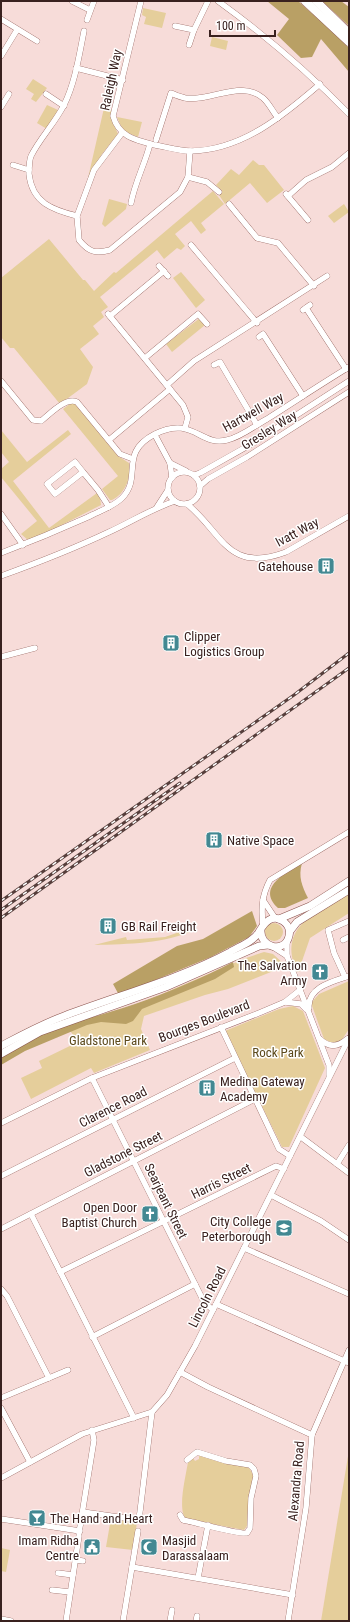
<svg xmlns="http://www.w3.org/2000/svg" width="350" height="1622" viewBox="0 0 350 1622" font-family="'Roboto Condensed',sans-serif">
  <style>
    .green { fill: #e5ce9b }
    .forest { fill: #b9a065 }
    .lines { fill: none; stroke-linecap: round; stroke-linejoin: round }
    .minor-casing { stroke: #8a524c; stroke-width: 6 }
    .major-casing { stroke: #8a524c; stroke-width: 8 }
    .highway-casing { stroke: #8a524c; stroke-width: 9 }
    .minor { stroke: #fff; stroke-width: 5.5 }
    .major { stroke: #fff; stroke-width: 7 }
    .highway { stroke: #fff; stroke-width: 8 }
    .rail-casing { stroke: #563e3b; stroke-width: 3 }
    .rail { stroke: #fff; stroke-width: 1.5; stroke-dasharray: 4.5; stroke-linecap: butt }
    .labels { text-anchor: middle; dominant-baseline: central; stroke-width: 3; stroke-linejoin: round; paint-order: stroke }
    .street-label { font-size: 13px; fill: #39211f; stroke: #fff }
    .poi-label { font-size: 13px; fill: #39211f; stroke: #fff; text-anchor: start }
    .park-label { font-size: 13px; fill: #5c4a1c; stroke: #fff }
  </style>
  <rect width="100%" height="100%" fill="#f7dcd9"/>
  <g class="green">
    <path d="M143 8 166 13 162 28 144 24 146 17 142 15Z"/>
    <path d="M212 37 228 41 226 50 210 46Z"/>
    <path d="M33 79 47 88 36 102 31 99 34 94 26 89Z"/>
    <path d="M47 105 58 110 47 129 37 123Z"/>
    <path d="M104 108 113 110 112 120 118 134 102 154 88 178Z"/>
    <path d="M117 117 142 122 138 137 123 131Z"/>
    <path d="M253 160 259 165H264L284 190 267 203 250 183 225 204 219 195 222 191 216 185 231 169 239 175Z"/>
    <path d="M213 191 224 204 201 223 206 230 201 234 191 221 175 234 185 246 181 250 177 248 164 259 157 250 100 297 108 307 101 312 104 317 93 326 99 334 80 349 93 367 87 384 60 404 14 348H10L1 337V278L49 239 83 280H85L94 291 114 272 116 273Z"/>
    <path d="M109 199 127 204 126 209 105 227 102 224Z"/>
    <path d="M344 204 349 212 334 223 328 216Z"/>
    <path d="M181 272 205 300 196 308 173 278Z"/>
    <path d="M200 318 205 325 172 352 166 344Z"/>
    <path d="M71 403 75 404 118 456 129 463C132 477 125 494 112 500H110L102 489 118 476 63 409Z"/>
    <path d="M1 430 27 462 68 430 71 434 13 481 49 528 97 493 100 497 101 505 52 530 28 540 21 534 37 521 1 477V469L9 462 1 452Z"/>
    <path d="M349 893V913L310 938 301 964 304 970 297 972C277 926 316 913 349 893Z"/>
    <circle cx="274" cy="932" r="9"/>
    <path d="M191 928 197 929C164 944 129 944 94 945L126 937 127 940 165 937Z"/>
    <path d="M264 952 273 954 286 966 228 989 205 995 144 1016 141 1029 150 1050 94 1073 91 1068 31 1099 21 1078 42 1068 39 1061 78 1042 71 1032 70 1027 134 1006 246 958Z"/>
    <path d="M349 981V1029L341 1041 332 1043 324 1039 311 1003 319 994Z"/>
    <path d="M293 1006 303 1011 325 1068 289 1147H282L225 1031 279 1009Z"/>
    <path d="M349 1450V1621H321Z"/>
    <path d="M199 1455 234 1465 248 1466 254 1476 249 1498 247 1526 244 1530 186 1519C177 1510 186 1475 188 1462L193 1458 195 1461 199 1459Z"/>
    <path d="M111 1518 137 1522 133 1550 106 1547Z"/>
    <path d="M1 1548 10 1550 6 1572 1 1571Z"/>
  </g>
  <g class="forest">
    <path d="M267 1H298L333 32 349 48V72L321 39 312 57 301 58 277 35 289 19Z"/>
    <path d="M322 1H341L349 7V26Z"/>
    <path d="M302 863C298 877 302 886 308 898L285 908H278C256 887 286 873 302 863Z"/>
    <path d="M252 911 257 926 249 937 211 957 119 995 113 984 177 946 203 939Z"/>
    <path d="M233 962 234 967 215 979 142 1009 133 1021 126 1024 101 1022 87 1025 25 1051 1 1065V1058C40 1027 89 1020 135 1004 169 992 202 978 233 962Z"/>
  </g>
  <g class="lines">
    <g class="minor-casing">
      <g id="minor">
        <path d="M72 1 90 10"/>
        <path d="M141 1 113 116C119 137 135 140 155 145 167 147 178 151 191 151 242 150 283 116 320 84"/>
        <path d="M218 1C265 35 308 72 349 114"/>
        <path d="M1 19 37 41"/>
        <path d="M87 20 94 1"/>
        <path d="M175 26 194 30"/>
        <path d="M189 45 194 30 208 1"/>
        <path d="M1 56 17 30"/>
        <path d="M76 68 123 80"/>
        <path d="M46 94 64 106"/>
        <path d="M1 107 9 94"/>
        <path d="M122 133 94 170 77 216 79 240C89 252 95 254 110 250L180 192 188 177 190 151"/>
        <path d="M156 140 171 93C175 95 181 97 185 98 211 102 241 79 263 98 269 103 273 112 278 118"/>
        <path d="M13 165 29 170"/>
        <path d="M188 177 207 182 219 192"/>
        <path d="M286 194 308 220"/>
        <path d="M288 196 306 180 332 167 349 153"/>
        <path d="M131 203C135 182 145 164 150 144"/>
        <path d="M229 204 257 238 278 243 314 286"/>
        <path d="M77 216C53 210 32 203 29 174 29 169 29 161 31 156 40 138 55 123 64 105 75 83 79 56 84 31"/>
        <path d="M191 245 257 323"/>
        <path d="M159 266 168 276"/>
        <path d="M306 308 346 369"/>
        <path d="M303 310 310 305"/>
        <path d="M108 314 183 405 188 417 185 428"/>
        <path d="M110 316 164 271"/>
        <path d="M259 337 263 334 303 396"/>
        <path d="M145 358 198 314 207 324"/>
        <path d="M214 365 220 362 257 425"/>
        <path d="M1 381 33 420 41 421C50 414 65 397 77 402L120 454 133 459"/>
        <path d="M167 385 194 361 327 276"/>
        <path d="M155 435 170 463 172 478"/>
        <path d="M109 440 170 389"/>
        <path d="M170 463 186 471"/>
        <circle cx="184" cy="488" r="16"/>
        <path d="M83 472 75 462 47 484 55 494 83 472 98 490 109 507"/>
        <path d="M194 475 200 473 255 442 349 381"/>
        <path d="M200 486 208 479 247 457 349 392"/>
        <path d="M187 504C223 533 227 574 286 552L349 516"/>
        <path d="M157 507 168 490"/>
        <path d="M1 514 23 545"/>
        <path d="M1 553C30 542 59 530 88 517 99 511 113 507 122 498 143 477 118 453 155 434 193 415 200 447 227 440 241 437 254 426 267 419 294 402 321 384 349 367"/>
        <path d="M1 576C37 563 73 549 109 532 131 522 151 509 175 501"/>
        <path d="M1 657 35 648"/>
        <path d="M263 900 275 918"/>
        <path d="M263 926C261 908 262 895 270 880L349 832"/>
        <path d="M343 940 349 937"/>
        <path d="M287 941V956L329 1065V1075"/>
        <path d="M273 947 287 956"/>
        <path d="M345 977 334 953 328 930 349 921"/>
        <path d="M285 1002 301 1004 306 1009"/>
        <path d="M309 1008C307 987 334 981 349 976"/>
        <path d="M221 1027 279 1149 290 1156"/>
        <path d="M320 1039C329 1048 338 1047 347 1039"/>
        <path d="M92 1078 204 1302 213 1310"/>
        <path d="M1 1123 92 1078 259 1013 285 1002 300 990"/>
        <path d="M301 1137 349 1173"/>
        <path d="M337 1164 349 1145"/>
        <path d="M1 1176 235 1058"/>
        <path d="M271 1195 321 1221 349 1240"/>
        <path d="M31 1214 134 1418"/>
        <path d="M1 1229 255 1099"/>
        <path d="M244 1248 349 1294"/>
        <path d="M60 1272 276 1166 284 1169"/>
        <path d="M1 1289 7 1296 49 1378"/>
        <path d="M216 1304 349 1363"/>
        <path d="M92 1337 195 1284"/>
        <path d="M180 1372 208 1387 312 1435"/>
        <path d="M1 1398 68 1370"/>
        <path d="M1 1408 30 1462"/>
        <path d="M1 1478 82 1434 152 1412 167 1395 195 1346 349 1038"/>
        <path d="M83 1512 139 1520 152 1412"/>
        <path d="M180 1515 183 1520C194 1522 241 1535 247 1533L250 1528 251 1498 256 1476 254 1469 250 1465 226 1461 197 1452 187 1460"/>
        <path d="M1 1519 80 1531"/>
        <path d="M79 1533 94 1440 92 1430"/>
        <path d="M75 1560 83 1561"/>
        <path d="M132 1567 293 1595"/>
        <path d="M58 1573 73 1575"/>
        <path d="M198 1578 208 1525"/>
        <path d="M52 1590 70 1592"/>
        <path d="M1 1619 11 1621"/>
        <path d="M66 1621 79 1536"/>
        <path d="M123 1621 138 1531"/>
        <path d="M170 1621 172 1610"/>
        <path d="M196 1621 197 1616"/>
        <path d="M288 1621 306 1508 312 1435 349 1350"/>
      </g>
    </g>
    <g class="major-casing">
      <g id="major">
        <path d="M279 919 310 906 349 881"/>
        <path d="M290 931 297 922 349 890"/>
        <path d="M1 1046C22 1035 42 1024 64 1016 119 995 177 980 230 952 240 946 253 942 259 932 262 927 264 923 269 920 279 914 292 925 289 936 285 954 259 948 261 929"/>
        <path d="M1 1054 40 1032 166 987 259 946 268 945"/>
      </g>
    </g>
    <g class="highway-casing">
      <g id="highway">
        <path d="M305 1 349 42"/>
        <path d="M316 1 349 33"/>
      </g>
    </g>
    <use href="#minor" class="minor"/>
    <use href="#major" class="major"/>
    <use href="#highway" class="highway"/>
    <g class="rail-casing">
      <g id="rail">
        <path d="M1 901 294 695 349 653"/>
        <path d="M1 910 180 783"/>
        <path d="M1 918 349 668"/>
      </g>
    </g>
    <use href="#rail" class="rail"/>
  </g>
  <defs>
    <g id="building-square" transform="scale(0.9)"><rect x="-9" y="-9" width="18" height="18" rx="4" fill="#428892" stroke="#fff"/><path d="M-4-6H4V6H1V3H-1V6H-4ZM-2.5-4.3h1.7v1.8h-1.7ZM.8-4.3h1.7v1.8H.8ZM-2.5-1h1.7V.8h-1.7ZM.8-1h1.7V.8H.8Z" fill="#fff"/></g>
    <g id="church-square" transform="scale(0.9)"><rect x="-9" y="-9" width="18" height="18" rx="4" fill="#428892" stroke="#fff"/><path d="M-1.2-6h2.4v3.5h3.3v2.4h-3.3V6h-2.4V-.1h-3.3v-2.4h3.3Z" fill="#fff"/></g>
    <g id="university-square" transform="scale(0.9)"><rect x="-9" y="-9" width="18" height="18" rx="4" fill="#428892" stroke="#fff"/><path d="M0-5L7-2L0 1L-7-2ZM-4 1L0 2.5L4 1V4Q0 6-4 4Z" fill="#fff"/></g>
    <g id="bar-square" transform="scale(0.9)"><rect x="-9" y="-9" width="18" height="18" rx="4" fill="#428892" stroke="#fff"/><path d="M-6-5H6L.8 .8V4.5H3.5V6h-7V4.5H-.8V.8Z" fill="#fff"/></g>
    <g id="civic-square" transform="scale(0.9)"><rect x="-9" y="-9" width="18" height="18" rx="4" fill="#428892" stroke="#fff"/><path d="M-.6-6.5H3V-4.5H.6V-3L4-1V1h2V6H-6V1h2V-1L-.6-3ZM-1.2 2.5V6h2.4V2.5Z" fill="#fff"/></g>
    <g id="mosque-square" transform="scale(0.9)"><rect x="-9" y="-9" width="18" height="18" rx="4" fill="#428892" stroke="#fff"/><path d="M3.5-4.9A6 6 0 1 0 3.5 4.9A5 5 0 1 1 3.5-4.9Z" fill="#fff"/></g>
  </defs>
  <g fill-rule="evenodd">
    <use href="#building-square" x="326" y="566"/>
    <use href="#building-square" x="171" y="643"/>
    <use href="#building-square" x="214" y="840"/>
    <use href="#building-square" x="108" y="926"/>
    <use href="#church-square" x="320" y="972"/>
    <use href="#building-square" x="207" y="1088"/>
    <use href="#church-square" x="150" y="1214"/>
    <use href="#university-square" x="284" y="1228"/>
    <use href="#bar-square" x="37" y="1518"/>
    <use href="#civic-square" x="92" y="1547"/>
    <use href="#mosque-square" x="149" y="1547"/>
  </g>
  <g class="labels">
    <g class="street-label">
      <text transform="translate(111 80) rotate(-78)">Raleigh Way</text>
      <text transform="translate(253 412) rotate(-29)">Hartwell Way</text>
      <text transform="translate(269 430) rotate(-32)">Gresley Way</text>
      <text transform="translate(297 532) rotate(-28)">Ivatt Way</text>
      <text transform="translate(204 1021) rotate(-21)">Bourges Boulevard</text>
      <text transform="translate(113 1107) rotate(-27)">Clarence Road</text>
      <text transform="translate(123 1154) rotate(-27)">Gladstone Street</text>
      <text transform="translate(221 1181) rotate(-26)">Harris Street</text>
      <text transform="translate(166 1201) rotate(64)">Searjeant Street</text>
      <text transform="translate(207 1297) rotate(-63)">Lincoln Road</text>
      <text transform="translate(296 1481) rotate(-85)">Alexandra Road</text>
    </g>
    <g class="poi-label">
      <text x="313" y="566" text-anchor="end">Gatehouse</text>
      <text x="184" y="636">Clipper<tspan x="184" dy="15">Logistics Group</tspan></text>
      <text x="227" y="840">Native Space</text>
      <text x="121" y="926">GB Rail Freight</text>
      <text x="307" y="965" text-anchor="end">The Salvation<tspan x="307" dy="15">Army</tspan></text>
      <text x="220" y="1081">Medina Gateway<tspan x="220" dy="15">Academy</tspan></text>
      <text x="137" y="1207" text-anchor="end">Open Door<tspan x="137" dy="15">Baptist Church</tspan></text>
      <text x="271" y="1221" text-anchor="end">City College<tspan x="271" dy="15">Peterborough</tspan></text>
      <text x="50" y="1518">The Hand and Heart</text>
      <text x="79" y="1540" text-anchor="end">Imam Ridha<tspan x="79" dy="15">Centre</tspan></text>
      <text x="162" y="1540">Masjid<tspan x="162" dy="15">Darassalaam</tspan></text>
    </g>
    <g class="park-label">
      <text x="108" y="1040">Gladstone Park</text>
      <text x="278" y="1052">Rock Park</text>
    </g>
  </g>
  <rect width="350" height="1622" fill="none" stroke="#39211f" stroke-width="4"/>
  <path d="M210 30v6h65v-6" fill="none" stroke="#39211f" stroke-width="2"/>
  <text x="216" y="30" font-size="12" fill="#39211f" stroke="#ffffff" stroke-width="3" paint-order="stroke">100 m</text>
</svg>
